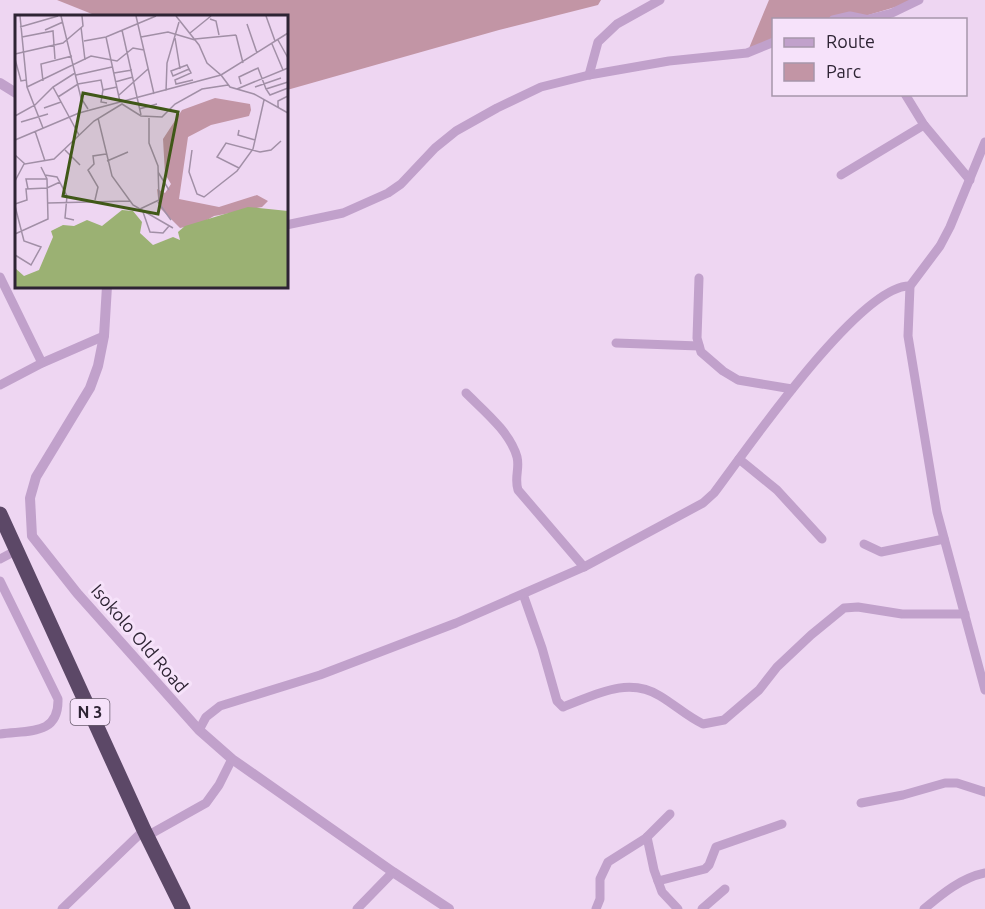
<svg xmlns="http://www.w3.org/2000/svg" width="985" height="909" viewBox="0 0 985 909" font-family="Ubuntu,sans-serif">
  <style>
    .green { fill: #c295a5 }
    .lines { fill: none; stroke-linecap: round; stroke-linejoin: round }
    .minor { stroke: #c1a1cb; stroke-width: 9 }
    .tertiary { stroke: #c1a1cb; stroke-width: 10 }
    .trunk { stroke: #5c4867; stroke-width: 15 }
    .labels { text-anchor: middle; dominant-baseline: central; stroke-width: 6; stroke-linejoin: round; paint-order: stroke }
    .shield { fill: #f6e2fa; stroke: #6a5d6f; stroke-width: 1.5 }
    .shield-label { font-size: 16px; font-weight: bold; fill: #2e2434 }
    .street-label { font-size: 18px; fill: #2e2434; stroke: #f6e2fa }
    .inset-road { fill: none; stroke: #a18fa6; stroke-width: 1.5 }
    .view { fill: #405818; fill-opacity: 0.15; stroke: #405818; stroke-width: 3 }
    .inset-edge { fill: none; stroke: #2e2434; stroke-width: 3 }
  </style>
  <rect width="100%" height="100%" fill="#eed6f2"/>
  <g class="green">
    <path d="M57 0H601L598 5 499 30 287 90 286 16H97Z"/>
    <path d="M769 0H919L855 19 834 17 826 20H774L773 41 747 53Z"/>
  </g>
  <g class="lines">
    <g class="minor">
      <path d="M869 19 892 13 919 0"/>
      <path d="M833 20 850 16 869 20"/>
      <path d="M589 75 598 42 617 24 660 0"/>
      <path d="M905 94 924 125 970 180"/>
      <path d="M985 142 950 227 940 246 910 286 908 336 937 512 985 690"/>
      <path d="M841 175 924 125"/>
      <path d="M286 225 343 213 388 193 401 184 435 148 456 131 497 108 541 87 589 75 669 61 747 53 774 42"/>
      <path d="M0 277 42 363"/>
      <path d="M699 278 697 338 701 352 723 371 738 380 792 389"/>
      <path d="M616 343 699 346"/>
      <path d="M0 385 42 363 104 336"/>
      <path d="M466 393C484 411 510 432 517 457 520 469 514 477 518 490L584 567"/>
      <path d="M739 459 777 490 822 539"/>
      <path d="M864 544 881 552 944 539"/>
      <path d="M0 559 17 550"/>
      <path d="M0 581 58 699C59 736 28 730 0 734"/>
      <path d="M523 594 542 648 557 701 563 707C595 695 628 676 660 696 675 705 688 717 703 724L724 720 759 690 777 667 811 635 844 608 858 607 902 614H965"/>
      <path d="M199 730 206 717 220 706 320 675 456 623 584 567 703 503 714 493C745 452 860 284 910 286"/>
      <path d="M861 803 903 795 945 783H957L985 792"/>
      <path d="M147 836 206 803 219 785 232 759"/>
      <path d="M647 837 654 870 662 892 678 909"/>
      <path d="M658 881 705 869 709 865 716 847 782 824"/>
      <path d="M62 909 144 830"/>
      <path d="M357 909 393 872"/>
      <path d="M596 909 600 899V879L608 862 646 838 670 814"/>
      <path d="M702 909 725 889"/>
      <path d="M924 909C942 894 961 878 985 873"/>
    </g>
    <g class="tertiary">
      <path d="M0 83 16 93"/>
      <path d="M107 286 104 336 98 366 90 388 36 477 30 498 32 536 77 593 199 730 232 759 393 872 449 909"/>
    </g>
    <path class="trunk" d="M0 514 144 830 183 909"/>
  </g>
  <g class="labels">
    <rect class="shield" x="70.5" y="699" width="39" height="26" rx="4.5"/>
    <g class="shield-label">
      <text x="90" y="712">N 3</text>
    </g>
    <g class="street-label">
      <text transform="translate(140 638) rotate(49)">Isokolo Old Road</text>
    </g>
  </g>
  <g transform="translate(15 15)">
    <rect width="273" height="273" fill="#eed6f2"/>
    <path d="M200 83 235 89 236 95 234 101 196 110 173 122 164 184 204 192 242 180 253 186 247 192 199 201 185 209 165 213 144 192 142 174 150 178 156 169 150 159 148 124 167 95Z" fill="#c295a5"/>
    <path d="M233 192 273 196V272H0V253L9 261 24 255 38 222 36 216 48 210 59 211 72 205 87 211 107 195 118 196 127 207 125 218 138 230 158 222 165 225 163 217 170 211Z" fill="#9bb173"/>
    <path class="inset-road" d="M5 1 12 72 28 113M46 1 66 83 73 94M121 1 139 79M161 1 184 30 192 48 206 60 273 18M251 1 260 26M195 4 201 6 204 20M232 9 242 38M5 12 43 1M66 12 70 45M30 15 48 7M107 15 126 100M175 18 196 1M221 20 228 48M7 22 38 16 40 44M91 22 105 87M126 22 153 17 180 25M160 23 165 54M180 24 221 20M263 25 273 43M69 26 91 22 141 1M257 29 268 55M0 39 48 28 68 11 67 1M0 44 6 66 11 65M174 54 172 50 156 56 158 61 174 54 176 58 160 65 161 69 178 65M60 58 38 72 64 120M99 58 117 55M61 60 97 52M206 60 215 72 239 79 273 98M28 66 26 49 57 41M100 67 118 62M273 67 251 74 255 80 273 73M226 69 224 62 243 53 251 74M12 72 76 41 102 46 118 33 129 35M240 72 266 63M222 74 273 53M151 76 152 48 164 7M104 80 133 54M43 82 63 69 86 65 88 75M92 88 86 87 88 75 102 72M29 93 46 87M263 93V86L273 81M124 94 142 89M0 101 20 90 38 72M83 103 97 161 118 190 158 213M6 107 33 99M224 115 223 120 240 125M20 116 30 146M0 125 64 98 206 60M50 135 65 150M177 135 174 157 182 179 189 182 222 156 238 134 249 85M0 140 10 149 39 144 79 106 107 89 126 101 147 102 160 89 187 74 213 70M92 146 113 137M224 153 202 142 211 128 245 137 256 135 266 126M143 157 154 175M30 160 42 162 52 181 50 203 59 205M0 166 9 149M13 174 11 164H32M80 185 83 172 73 155 79 149 78 141 91 139M143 187 156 205M33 188 115 186M0 189 12 185 11 174 32 173 45 167M0 191 9 226 26 232 16 250 0 240M125 194 144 185 143 151 134 128V103M128 197 135 217 148 218 154 211M0 219 33 204 32 164 26 152"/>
    <path class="view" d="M68 78 163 97 143 199 48 181Z"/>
    <rect width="273" height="273" class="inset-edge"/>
  </g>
  <rect x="772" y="18" width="195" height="78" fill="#f6e2fa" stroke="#a696ab" stroke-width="1.5"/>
  <rect x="784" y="38" width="30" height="9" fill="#c1a1cb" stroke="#a696ab" stroke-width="1.5"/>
  <text x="826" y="48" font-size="18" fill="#2e2434">Route</text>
  <rect x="784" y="63" width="30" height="18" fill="#c295a5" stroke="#a696ab" stroke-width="1.5"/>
  <text x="826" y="78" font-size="18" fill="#2e2434">Parc</text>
</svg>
